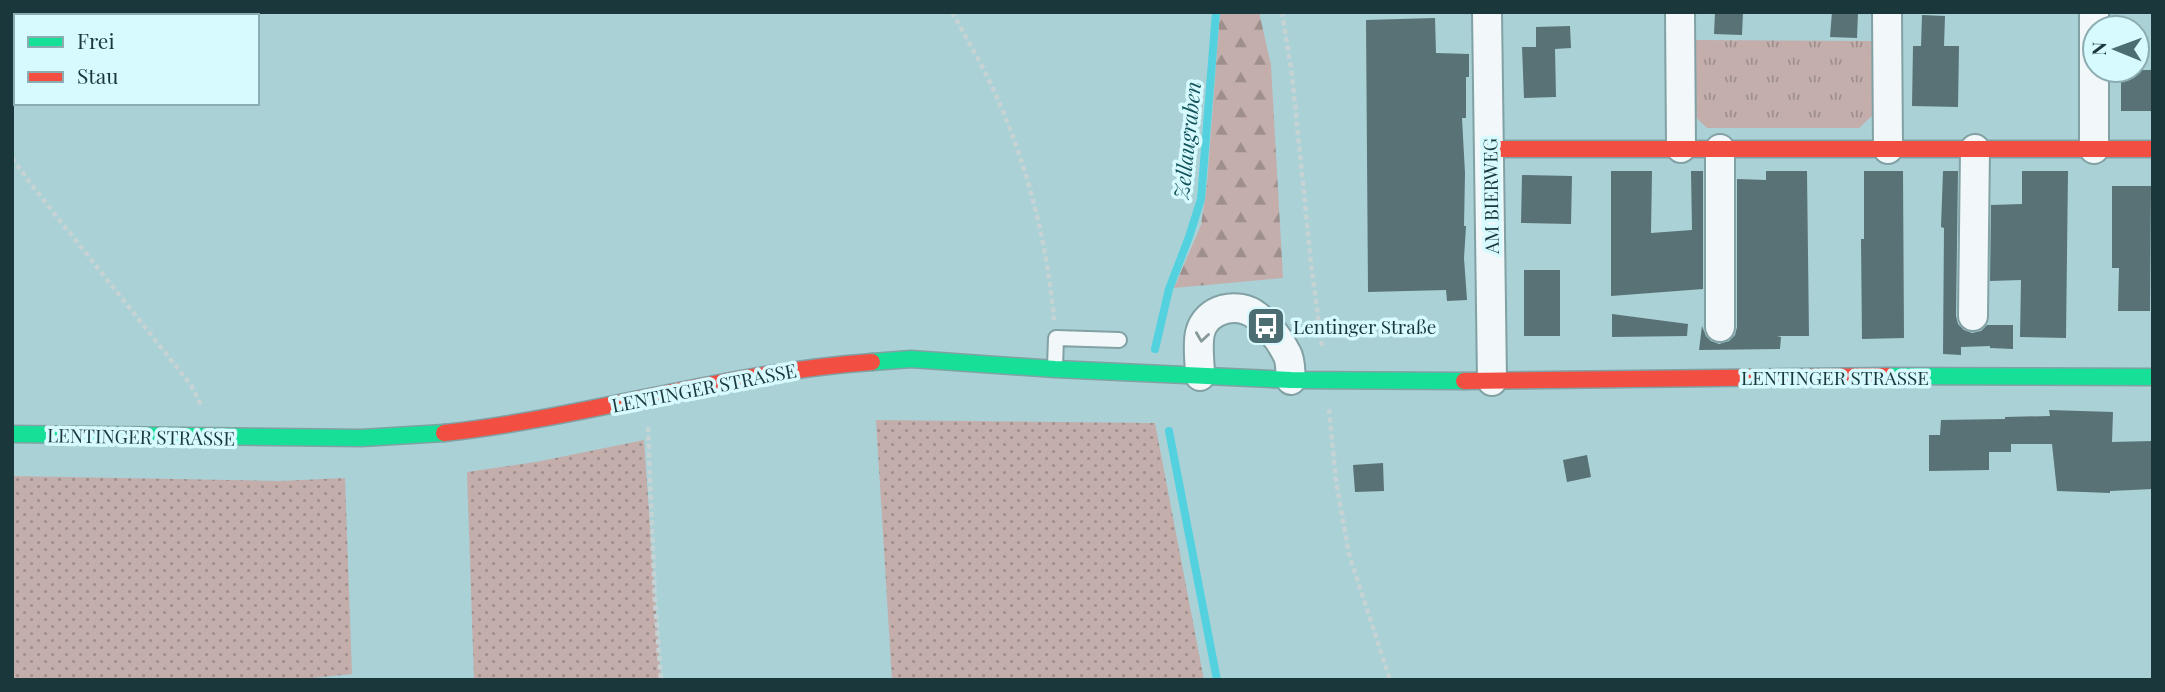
<svg xmlns="http://www.w3.org/2000/svg" width="2165" height="692" viewBox="0 0 2165 692" font-family="'Playfair Display',serif">
  <style>
    .grass { fill: url(#grass-dots) }
    .forest { fill: url(#forest-firs) }
    .park { fill: url(#park-tufts) }
    .lines { fill: none; stroke-linecap: round; stroke-linejoin: round }
    .stream { stroke: #53d1df; stroke-width: 8 }
    .building { fill: #597275 }
    .lane-casing { stroke: #81a1a4; stroke-width: 18 }
    .street-casing { stroke: #81a1a4; stroke-width: 32 }
    .fast-casing { stroke: #81a1a4; stroke-width: 19 }
    .jam-casing { stroke: #81a1a4; stroke-width: 19 }
    .path { stroke: #c6d3d4; stroke-width: 4.5; stroke-dasharray: 5 3.5; stroke-linecap: butt }
    .lane { stroke: #f2f8f9; stroke-width: 14 }
    .street { stroke: #f2f8f9; stroke-width: 28 }
    .fast { stroke: #16e098; stroke-width: 16 }
    .jam { stroke: #f24e42; stroke-width: 16 }
    .oneway { stroke: #86989a }
    .labels { text-anchor: middle; dominant-baseline: central; stroke-width: 7; stroke-linejoin: round; paint-order: stroke }
    .street-label { font-size: 19px; fill: #1a383c; stroke: #d7fafe }
    .poi-label { font-size: 19px; fill: #1a383c; stroke: #d7fafe; text-anchor: start }
    .water-label { font-size: 21px; font-style: italic; fill: #11525a; stroke: #d7fafe }
  </style>
  <defs>
    <pattern id="grass-dots" width="8" height="8" patternUnits="userSpaceOnUse" patternTransform="scale(1.75)"><rect width="8" height="8" fill="#c3aeac"/><path d="M2 2h.1M6 6h.1" fill="none" stroke="#9e8f8d" stroke-width="1.8" stroke-linecap="round"/></pattern>
    <pattern id="forest-firs" width="22" height="20" patternUnits="userSpaceOnUse" patternTransform="scale(1.75)"><rect width="22" height="20" fill="#c3aeac"/><path d="M5 1l3.5 6h-7zM16 11l3.5 6h-7z" fill="#9e8f8d"/></pattern>
    <pattern id="park-tufts" width="24" height="20" patternUnits="userSpaceOnUse" patternTransform="scale(1.75)"><rect width="24" height="20" fill="#c3aeac"/><path d="M3 7l-1-3M5 7V3M7 7l1-3M15 17l-1-3M17 17v-4M19 17l1-3" fill="none" stroke="#9e8f8d"/></pattern>
  </defs>
  <rect width="100%" height="100%" fill="#aad1d6"/>
  <g class="grass">
    <path d="M876 420 1155 423 1204 680H892Z"/>
    <path d="M644 440 661 680H474L467 472 536 462Z"/>
    <path d="M12 476 279 481 345 478 352 674 294 680H12Z"/>
  </g>
  <path class="forest" d="M1220 12H1259L1271 65 1283 278 1174 288 1201 225 1207 184Z"/>
  <path class="park" d="M1695 40 1875 41 1873 115 1859 128H1707L1692 114Z"/>
  <g class="lines">
    <g class="stream">
      <path d="M1155 349 1169 289 1189 237 1201 199 1216 12"/>
      <path d="M1169 431 1217 680"/>
    </g>
  </g>
  <g class="building">
    <path d="M1715 12H1743L1742 35 1714 34Z"/>
    <path d="M1832 12H1858L1857 38 1830 37Z"/>
    <path d="M1922 15 1945 16 1944 46H1959L1958 107 1912 106 1913 46H1921Z"/>
    <path d="M1435 18 1436 53 1469 54V77H1466V118H1462L1465 173 1464 226H1466L1464 258 1467 300 1447 301 1446 290 1368 292 1366 20Z"/>
    <path d="M1570 26 1571 48 1555 49 1556 97 1524 98 1522 47H1536V27Z"/>
    <rect x="2121" y="70" width="32" height="41"/>
    <path d="M1611 171H1652L1651 233 1692 230 1691 171H1703V289L1611 296Z"/>
    <path d="M1766 171H1807L1809 336H1777L1781 337 1780 349 1699 350 1702 326 1706 336 1711 341 1719 344 1729 341 1735 335 1737 327V179L1766 180Z"/>
    <path d="M1864 171H1903L1904 338 1862 339 1861 239H1864Z"/>
    <path d="M1943 171H1958L1956 316 1958 324 1964 330 1972 333 1981 331 1987 325H2013V349L1990 348V346L1961 347V355L1943 354 1944 228 1941 227Z"/>
    <path d="M2022 171H2068L2066 338 2020 337 2021 280 1990 281 1991 205 2022 204Z"/>
    <path d="M1522 175 1572 176 1571 224 1521 223Z"/>
    <path d="M2112 186H2151L2150 311H2118L2119 268H2112Z"/>
    <rect x="1524" y="270" width="36" height="66"/>
    <path d="M1612 314 1688 324 1687 336 1612 337Z"/>
    <path d="M2049 410 2113 412 2112 442 2153 441V489L2110 491V493L2057 491 2052 444H2011V452H1989V470L1929 471V435H1940L1941 420 2005 419V417L2050 416Z"/>
    <path d="M1587 455 1591 477 1567 482 1563 460Z"/>
    <path d="M1383 463 1384 491 1355 492 1353 465Z"/>
  </g>
  <g class="lines">
    <g class="lane-casing">
      <path id="lane" d="M1055 367 1056 338 1119 340"/>
    </g>
    <g class="street-casing">
      <g id="street">
        <path d="M1487 12 1492 381"/>
        <path d="M1680 12 1681 148"/>
        <path d="M1887 12 1888 149"/>
        <path d="M2094 12V149"/>
        <path d="M1973 316 1975 149"/>
        <path d="M1720 327V149"/>
        <path d="M1200 376C1200 363 1197 346 1200 333 1206 308 1238 301 1257 316 1269 326 1280 340 1287 354 1291 361 1290 372 1291 380"/>
      </g>
    </g>
    <g class="fast-casing">
      <g id="fast">
        <path d="M872 362 911 359 1055 369 1291 380 1464 381"/>
        <path d="M1888 376 2153 377"/>
        <path d="M12 434 361 438 444 433"/>
      </g>
    </g>
    <g class="jam-casing">
      <g id="jam">
        <path d="M1490 149H2153"/>
        <path d="M1464 381 1888 376"/>
        <path d="M444 433C588 417 727 372 872 362"/>
      </g>
    </g>
    <g class="path">
      <path d="M952 12C964 34 977 56 988 78 1024 153 1047 237 1054 320"/>
      <path d="M1282 12 1292 75 1311 263 1322 348"/>
      <path d="M12 158 34 188 191 385 201 405"/>
      <path d="M1329 409 1336 481 1349 554 1390 680"/>
      <path d="M648 427 655 601 661 680"/>
    </g>
    <use href="#lane" class="lane"/>
    <use href="#street" class="street"/>
    <use href="#fast" class="fast"/>
    <use href="#jam" class="jam"/>
  </g>
  <defs><path id="oneway-chevron" d="M-2-3.5L2.5 0L-2 3.5" fill="none" stroke-width="1.6" stroke-linecap="round" stroke-linejoin="round" transform="scale(1.75)"/></defs>
  <use class="oneway" href="#oneway-chevron" transform="translate(1202 337) rotate(98)"/>
  <defs>
    <g id="bus-square" transform="scale(2.0125)"><rect x="-9" y="-9" width="18" height="18" rx="4" fill="#4c6e72" stroke="#d7fafe"/><path d="M-5-6H5V4H4V6H2V4H-2V6H-4V4H-5ZM-3.5-4V0h7V-4ZM-3.5 1.2v1.5H-2V1.2ZM2 1.2v1.5H3.5V1.2Z" fill="#fff"/></g>
  </defs>
  <g fill-rule="evenodd">
    <use href="#bus-square" x="1266" y="326"/>
  </g>
  <g class="labels">
    <g class="street-label">
      <text transform="translate(1490 196) rotate(-91)">AM BIERWEG</text>
      <text x="1835" y="377">LENTINGER STRASSE</text>
      <text transform="translate(704 387) rotate(-11)">LENTINGER STRASSE</text>
      <text transform="translate(141 436) rotate(1)">LENTINGER STRASSE</text>
    </g>
    <g class="poi-label">
      <text x="1293" y="326">Lentinger Straße</text>
    </g>
    <g class="water-label">
      <text transform="translate(1186 140) rotate(-84)">Zellaugraben</text>
    </g>
  </g>
  <rect width="2165" height="692" fill="none" stroke="#1a383c" stroke-width="28"/>
  <rect x="14" y="14" width="245" height="91" fill="#d7fafe" stroke="#8bacb0" stroke-width="2"/>
  <rect x="28" y="37" width="35" height="10" fill="#16e098" stroke="#8bacb0" stroke-width="2"/>
  <text x="77" y="49" font-size="21" fill="#1a383c">Frei</text>
  <rect x="28" y="72" width="35" height="10" fill="#f24e42" stroke="#8bacb0" stroke-width="2"/>
  <text x="77" y="84" font-size="21" fill="#1a383c">Stau</text>
  <g transform="translate(2116 49) rotate(271)"><circle r="33" fill="#d7fafe" stroke="#8bacb0" stroke-width="2"/>
  <path d="M0-5L12 26L0 18L-12 26Z" fill="#4c6e72"/>
  <text y="-10" font-size="19" font-weight="bold" text-anchor="middle" fill="#1a383c">N</text>
  </g>
</svg>
